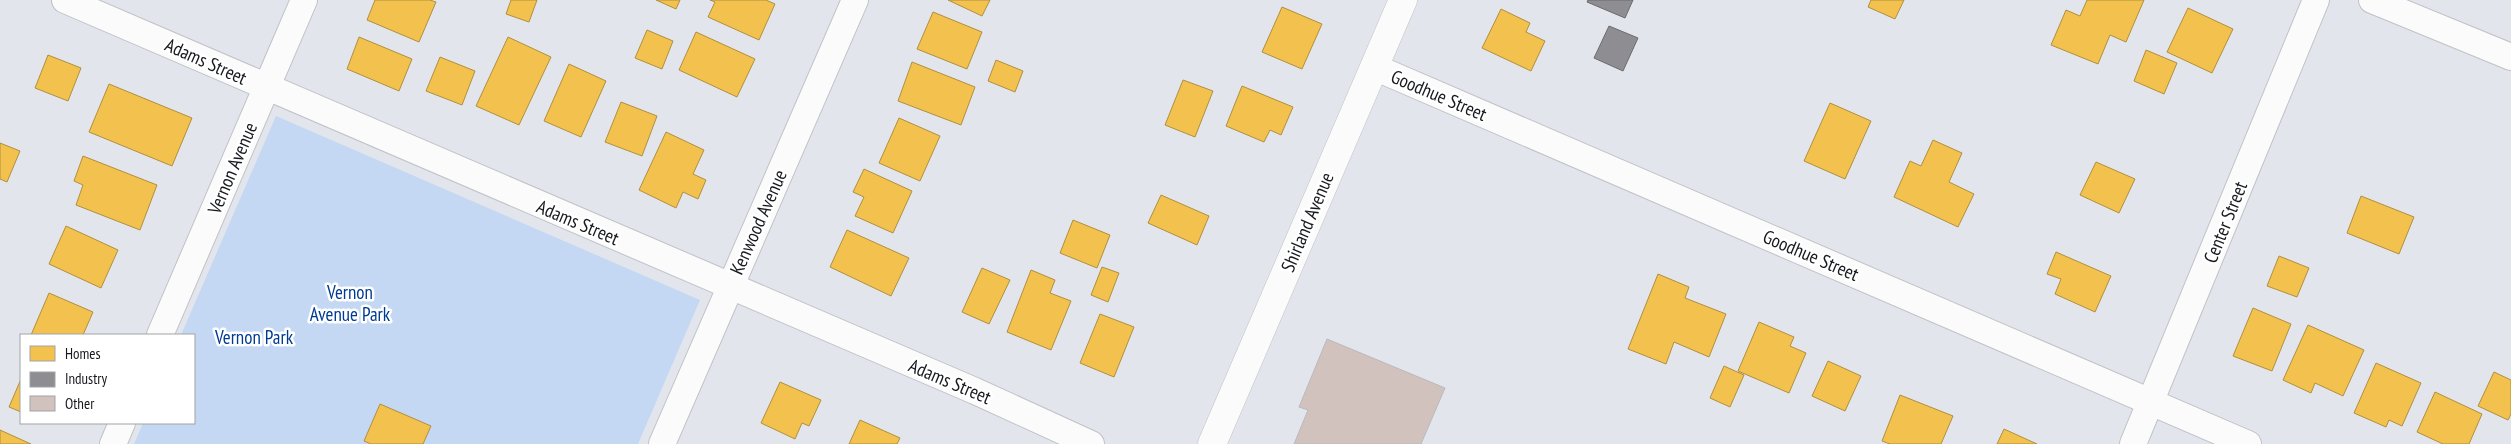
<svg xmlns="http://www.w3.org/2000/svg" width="2511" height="444" viewBox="0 0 2511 444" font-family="'PT Sans Narrow',sans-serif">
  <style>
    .green { fill: #c4d7f3 }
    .homes { fill: #f2c14e; stroke: #b08f3f }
    .industry { fill: #8d8d92; stroke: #6a6a6f }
    .building { fill: #d2c2bd; stroke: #bab9bc }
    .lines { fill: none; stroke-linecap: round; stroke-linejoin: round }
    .street-casing { stroke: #bfc2c6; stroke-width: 28 }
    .secondary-casing { stroke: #bfc2c6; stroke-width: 29 }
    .street { stroke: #fbfbfc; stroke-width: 26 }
    .secondary { stroke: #fbfbfc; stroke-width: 28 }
    .labels { text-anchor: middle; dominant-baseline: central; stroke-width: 5; stroke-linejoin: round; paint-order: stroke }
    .street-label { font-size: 19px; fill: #17191d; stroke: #fff }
    .park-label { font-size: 19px; fill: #003b93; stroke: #fff }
  </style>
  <rect width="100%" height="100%" fill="#e2e6ec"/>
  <path class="green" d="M276 116 700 300 638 444H134L143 423H194V335H181Z"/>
  <g class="homes">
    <path d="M375 0H430L436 2 419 42 367 20Z"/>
    <path d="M511 0H537L529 22 506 14Z"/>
    <path d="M656 0H680L676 9Z"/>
    <path d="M710 0H766L775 4 759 40 708 17 715 2Z"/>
    <path d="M948 0H990L982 16Z"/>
    <path d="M1871 0H1904L1895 19 1868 7Z"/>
    <path d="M2087 0H2144L2126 42 2110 35 2098 64 2051 45 2066 10 2080 16Z"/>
    <path d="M1282 7 1322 24 1302 69 1262 52Z"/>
    <path d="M2188 8 2233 29 2212 73 2167 52Z"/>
    <path d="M1501 9 1530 23 1526 32 1545 41 1531 71 1482 48Z"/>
    <path d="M933 12 982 32 967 69 917 49Z"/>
    <path d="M647 30 673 41 662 69 635 58Z"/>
    <path d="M696 32 755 59 737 97 679 70Z"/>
    <path d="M359 37 412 59 399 91 347 69Z"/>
    <path d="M508 37 551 57 519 125 476 106Z"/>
    <path d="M2146 50 2177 63 2164 94 2134 81Z"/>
    <path d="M48 55 81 68 68 101 35 88Z"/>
    <path d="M440 57 475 71 462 105 426 91Z"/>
    <path d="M996 60 1023 71 1015 92 988 81Z"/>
    <path d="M912 62 975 87 961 125 898 101Z"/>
    <path d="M569 64 606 81 581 137 544 121Z"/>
    <path d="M1183 80 1213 91 1195 137 1165 125Z"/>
    <path d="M109 84 192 118 172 166 89 132Z"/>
    <path d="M1242 86 1293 107 1281 135 1270 130 1264 142 1226 126Z"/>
    <path d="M621 102 657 116 642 156 605 142Z"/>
    <path d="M1830 103 1871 121 1845 179 1804 161Z"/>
    <path d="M899 118 940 136 920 181 879 163Z"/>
    <path d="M666 132 704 150 693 174 706 180 698 199 683 192 676 208 639 190Z"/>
    <path d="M1933 140 1962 153 1949 182 1974 194 1958 227 1894 197 1910 161 1921 166Z"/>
    <path d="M0 143 20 151 7 182 0 179Z"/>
    <path d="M83 156 157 185 140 230 76 205 83 185 74 181Z"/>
    <path d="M2096 162 2135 179 2119 213 2080 195Z"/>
    <path d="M864 169 912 191 893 233 855 216 864 197 853 192Z"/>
    <path d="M1161 195 1209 216 1197 245 1148 223Z"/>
    <path d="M2361 196 2414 217 2399 254 2347 233Z"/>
    <path d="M1073 220 1110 235 1097 268 1060 253Z"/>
    <path d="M66 226 118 250 101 288 49 264Z"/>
    <path d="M847 230 909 258 891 296 830 267Z"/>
    <path d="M2056 252 2111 276 2095 312 2055 294 2061 279 2047 274Z"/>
    <path d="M2279 256 2309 268 2297 297 2267 286Z"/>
    <path d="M1102 267 1119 273 1108 302 1091 295Z"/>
    <path d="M982 268 1010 280 989 324 962 312Z"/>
    <path d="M1031 270 1055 280 1050 293 1071 301 1051 350 1007 332Z"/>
    <path d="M1658 274 1689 287 1685 298 1726 314 1709 357 1674 342 1666 364 1628 349Z"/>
    <path d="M49 293 93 312 83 335H31Z"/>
    <path d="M2253 308 2291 324 2272 371 2233 356Z"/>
    <path d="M1100 314 1134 327 1114 377 1080 363Z"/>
    <path d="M1759 322 1794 337 1790 346 1806 353 1789 393 1738 371Z"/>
    <path d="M2308 325 2364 350 2343 396 2315 383 2311 393 2283 380Z"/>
    <path d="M1828 361 1861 376 1845 411 1812 396Z"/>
    <path d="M2376 363 2421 383 2402 426 2389 420 2386 427 2354 413Z"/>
    <path d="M1724 366 1744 375 1730 407 1710 398Z"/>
    <path d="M2494 372 2511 380V414L2508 420 2478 406Z"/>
    <path d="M21 379V412L9 407Z"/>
    <path d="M780 382 821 400 809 426 802 423 795 439 761 423Z"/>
    <path d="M2435 392 2482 414 2469 444H2443L2417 432Z"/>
    <path d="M1900 395 1953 416 1941 444H1890L1882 441Z"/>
    <path d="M380 404 431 426 423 444H371L364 441Z"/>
    <path d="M860 420 900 438 897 444H849Z"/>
    <path d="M2004 429 2037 444H1997Z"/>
    <path d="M0 430 31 444H0Z"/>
  </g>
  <g class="industry">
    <path d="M1588 0H1633L1625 18 1587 2Z"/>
    <path d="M1609 26 1638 38 1623 71 1594 58Z"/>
  </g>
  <path class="building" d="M1327 339 1445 388 1421 444H1294L1308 410 1299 407Z"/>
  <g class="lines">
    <g class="street-casing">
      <g id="street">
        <path d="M65 0 975 391 1091 444"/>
        <path d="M2372 0 2511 57"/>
        <path d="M1374 67 2248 444"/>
        <path d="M160 335 304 0"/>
        <path d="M113 444 122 423"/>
        <path d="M662 444 855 0"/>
        <path d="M2133 444 2316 0"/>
      </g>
    </g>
    <g class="secondary-casing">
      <path id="secondary" d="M1212 444 1403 0"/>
    </g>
    <use href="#street" class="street"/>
    <use href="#secondary" class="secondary"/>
  </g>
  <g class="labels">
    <g class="street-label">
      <text transform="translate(206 61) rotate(24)">Adams Street</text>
      <text transform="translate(1439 95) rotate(23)">Goodhue Street</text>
      <text transform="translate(232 168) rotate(-67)">Vernon Avenue</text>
      <text transform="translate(578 222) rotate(23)">Adams Street</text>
      <text transform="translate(758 222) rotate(-66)">Kenwood Avenue</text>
      <text transform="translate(1307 222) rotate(-67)">Shirland Avenue</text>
      <text transform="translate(2225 222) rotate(-68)">Center Street</text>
      <text transform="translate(1811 255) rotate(23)">Goodhue Street</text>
      <text transform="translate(950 381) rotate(23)">Adams Street</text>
    </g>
    <g class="park-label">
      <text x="350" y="292">Vernon<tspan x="350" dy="22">Avenue Park</tspan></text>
      <text x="254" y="337">Vernon Park</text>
    </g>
  </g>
  <rect x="20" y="334" width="175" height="90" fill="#ffffff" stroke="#a2a3a5"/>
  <rect x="30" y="346" width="25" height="15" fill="#f2c14e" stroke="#a2a3a5"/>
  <text x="65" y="359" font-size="15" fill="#17191d">Homes</text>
  <rect x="30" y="372" width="25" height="15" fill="#8d8d92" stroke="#a2a3a5"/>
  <text x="65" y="384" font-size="15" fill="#17191d">Industry</text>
  <rect x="30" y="396" width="25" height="15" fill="#d2c2bd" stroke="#a2a3a5"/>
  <text x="65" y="409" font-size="15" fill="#17191d">Other</text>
</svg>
